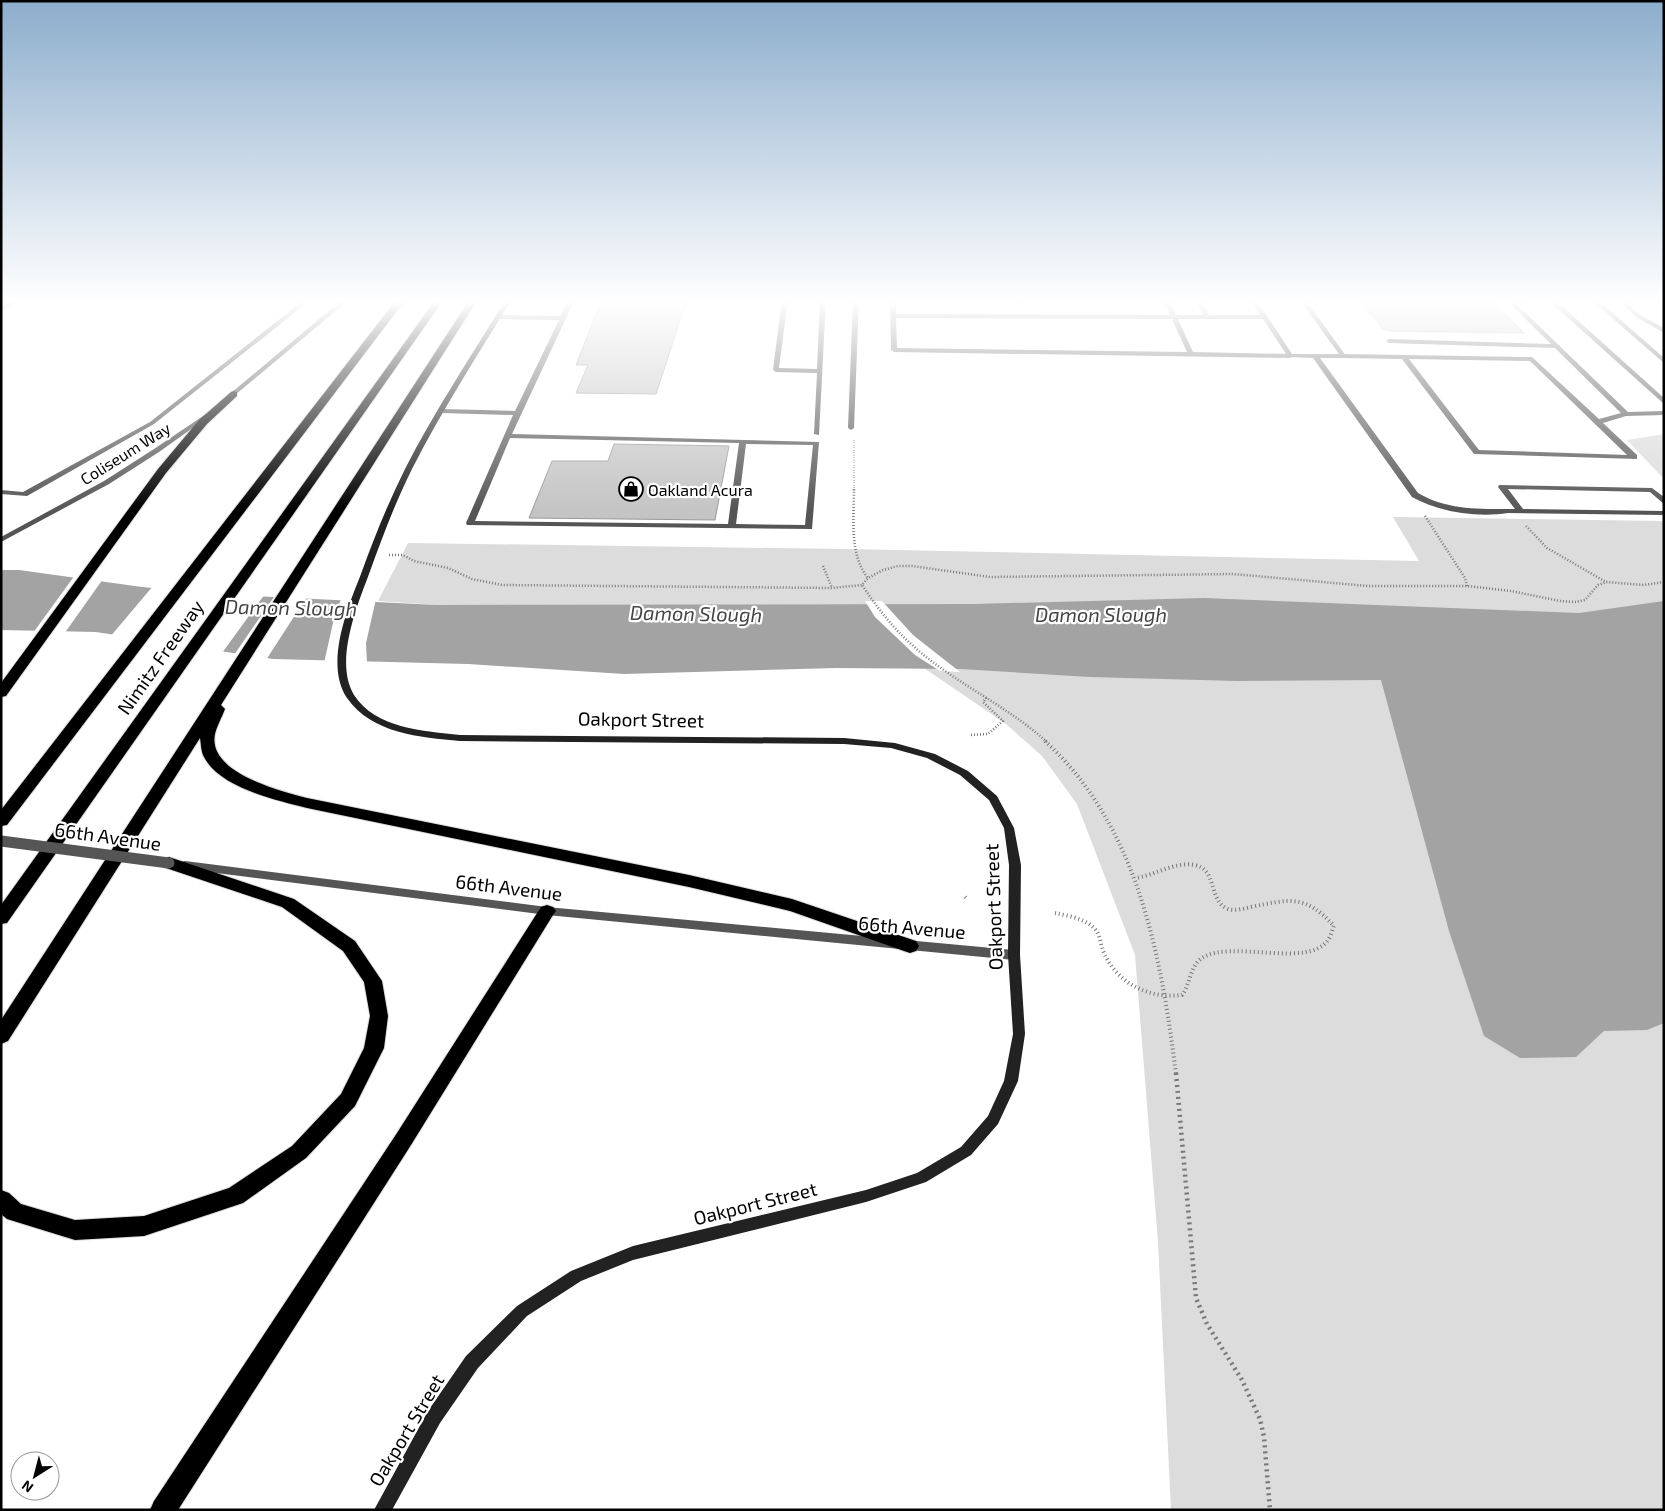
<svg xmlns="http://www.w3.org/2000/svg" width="1665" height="1511" viewBox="0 0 1665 1511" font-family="'Exo 2',sans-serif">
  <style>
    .green { fill: #dcdcdc }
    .water { fill: #a3a3a3 }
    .pier { fill: #fff }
    .building { fill: #c4c4c4; stroke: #999 }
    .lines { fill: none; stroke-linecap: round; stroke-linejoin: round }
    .motorway-casing { stroke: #dbdbdb; stroke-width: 2 }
    .path-far3 { stroke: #777; stroke-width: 2; stroke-dasharray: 0.5 2; stroke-linecap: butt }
    .path-far2 { stroke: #777; stroke-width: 2.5; stroke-dasharray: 1 2; stroke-linecap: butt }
    .path-far1 { stroke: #777; stroke-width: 4; stroke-dasharray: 1 3; stroke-linecap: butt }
    .path { stroke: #777; stroke-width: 4.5; stroke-dasharray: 2 4; stroke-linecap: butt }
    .service { fill: #555; fill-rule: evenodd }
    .minor { fill: #555; fill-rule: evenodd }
    .tertiary { fill: #555; fill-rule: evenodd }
    .secondary { fill: #222; fill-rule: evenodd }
    .motorway { fill: #000; fill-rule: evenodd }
    .tertiary-bridge { stroke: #555; stroke-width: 11 }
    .labels { text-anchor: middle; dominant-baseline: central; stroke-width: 4.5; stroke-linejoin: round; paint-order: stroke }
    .far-street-label { font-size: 16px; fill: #000; stroke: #fff }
    .far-poi-label { font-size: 16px; fill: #000; stroke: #fff; text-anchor: start }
    .street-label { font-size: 19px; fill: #000; stroke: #fff }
    .water-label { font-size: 20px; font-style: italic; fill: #444; stroke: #fff }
  </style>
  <rect width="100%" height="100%" fill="#fff"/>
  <g class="green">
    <path d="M1664 434V479L1627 440Z"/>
    <path d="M1393 517 1664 521V1510H1171L1158 1242 1135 955 1077 804 1042 756 1006 724 902 653 437 605 378 601 408 543 845 549 1419 561Z"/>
  </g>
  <path class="water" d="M1 570H19L142 587 233 595 437 605 974 604 1204 598 1579 613 1664 601V1023L1647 1030 1604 1031 1576 1057 1520 1058 1484 1036 1449 931 1381 680 1237 681 1090 677 961 669 836 668 624 674 468 664 273 659 96 632 1 630Z"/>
  <g class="pier">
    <path d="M75 575 103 579 64 634 33 633Z"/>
    <path d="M153 586 233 593 265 594 222 653 110 637Z"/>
    <path d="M276 594 308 595 266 660 234 655Z"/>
    <path d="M342 597 376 599 366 643 367 664 324 663 335 614Z"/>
    <path d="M865 601H882L913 635 960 672 940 671 915 655 875 617Z"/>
  </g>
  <g class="building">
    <path d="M602 299H687L656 394 576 393 588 365H576Z"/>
    <path d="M1369 300 1493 302 1524 333 1388 331 1383 329 1362 303H1365L1363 301H1370Z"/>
    <path d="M614 444 729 446 715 520 529 518 552 461H608Z"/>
  </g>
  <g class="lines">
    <g class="motorway-casing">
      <g id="motorway">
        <path d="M397 299H406L7 825 1 826V810Z"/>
        <path d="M436 299H444L7 923 1 924V905Z"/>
        <path d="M470 299H478L221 705 225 709C222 717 217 726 215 734 207 773 281 791 307 798L689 875 792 899 916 941 919 946 916 951 910 953 904 951 790 911 689 887 307 808C276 800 220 788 204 757 201 752 201 744 200 738L8 1041 1 1044V1020Z"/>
        <path d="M234 391 237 392V396L207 424 166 473 6 696 1 697V683L158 469 199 420 231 392Z"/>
        <path d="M169 857 294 899 355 941 382 981 388 1016 384 1048 355 1106 306 1158 243 1203 144 1236 75 1240 7 1219 1 1214V1190L9 1193 21 1204 75 1220 144 1216 229 1188 292 1146 341 1094 364 1048 370 1016 364 982 343 951 282 907 163 867 161 863 163 859Z"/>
        <path d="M547 905 553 907 556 911 553 915 411 1145 178 1510H150L154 1501 397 1133 541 907Z"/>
      </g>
    </g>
    <path class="path-far3" d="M854 440V491"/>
    <g class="path-far2">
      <path d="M854 489C854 518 849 555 868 578"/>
      <path d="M1425 516 1465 578 1467 586"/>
      <path d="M1526 526 1547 548 1606 582"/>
      <path d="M389 555H403L414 561 448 568 472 579 502 585 832 588 862 585"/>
      <path d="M823 566 832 588"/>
      <path d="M971 735 988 734 1003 721 983 702 987 697"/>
      <path d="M1047 742C1005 704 952 682 911 644 892 627 876 606 862 585L868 578 883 570 898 566H912L990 577 1233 574 1368 586H1467L1511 591 1560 601 1575 602 1585 600 1598 585 1607 582 1644 585 1664 582"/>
    </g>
    <g class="path-far1">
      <path d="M1045 741C1138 826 1161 955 1176 1074"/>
      <path d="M965 897 967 899"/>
      <path d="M1055 913C1068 916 1084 918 1094 928 1101 935 1100 944 1104 953 1118 984 1149 999 1182 995 1190 985 1190 966 1202 958 1231 939 1308 969 1328 940 1331 936 1332 930 1334 926 1305 894 1290 899 1251 907 1243 909 1235 911 1228 909 1208 901 1218 870 1195 865 1175 861 1154 876 1135 878"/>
    </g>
    <path class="path" d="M1176 1073 1196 1298 1207 1324 1242 1380 1260 1419 1264 1437 1270 1510"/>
    <g class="service">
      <path d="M13 299H95L92 301 17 302 1 312V307Z"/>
      <path d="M305 299H312L154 424 27 496 1 494V490L23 492 150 422Z"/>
      <path d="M569 299H575L512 434 819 442 812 529 467 525 466 523 513 415 442 413 439 411 442 409 515 411 559 320 498 319 495 317 498 315 561 316ZM510 438 739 443 728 524 475 521ZM746 444 813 445 805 525 736 524Z"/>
      <path d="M782 299H788L779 368 817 369 820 299H826L819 435 814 434 817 373 776 372 773 370Z"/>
      <path d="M853 299H859L854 428 851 430 848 428Z"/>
      <path d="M890 299H896V314L1170 315 1163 299H1169L1176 315H1203L1195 299H1201L1209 315H1265L1268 317 1265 319H1178L1193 352 1290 354 1293 356 1290 358 894 352 891 350ZM896 318 1172 319 1187 352 897 348Z"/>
      <path d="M1505 299H1511L1628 412 1664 411V415L1626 416 1603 423 1637 455V459L1474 454 1402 359 1343 358 1340 356 1343 354 1532 357 1599 419 1621 413 1555 348 1389 343 1386 341 1389 339 1551 344ZM1409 359 1530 361 1627 455 1479 450Z"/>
      <path d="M1547 299H1554L1664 398V404Z"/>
      <path d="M1590 299H1597L1664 358V363Z"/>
      <path d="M1618 299H1624L1640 315 1664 328V333L1636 317Z"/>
      <path d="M1499 485 1652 488 1664 497V504L1650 492 1508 489 1523 509 1664 511V515L1505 513H1502V509H1515L1498 487Z"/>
    </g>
    <path class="minor" d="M1250 299H1256L1292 354H1339L1299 299H1305L1346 356 1343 358H1320L1418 493C1445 509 1474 509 1505 509H1508V513C1477 518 1439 512 1412 497L1313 358 1288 357Z"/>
    <g class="tertiary">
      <path d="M343 299H350L229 400H225V398Z"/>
      <path d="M206 414 208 415V417L159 452 109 484 1 542V537L104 481 154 449Z"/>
      <path d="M185 861 547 907 1014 950 1018 952 1020 955 1018 958 1014 960 547 915 185 869 181 868 179 865 181 862Z"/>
    </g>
    <path class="secondary" d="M506 299H512C478 355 442 410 412 469 395 503 382 538 369 574 357 606 334 662 354 695 376 729 424 731 460 735L844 738 895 743 935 754 968 771 997 796 1014 828 1021 865 1020 955 1025 1034 1018 1081 998 1124 971 1155 926 1182 866 1202 633 1260 581 1281 527 1316 478 1368 440 1423 392 1510H374L428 1411 466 1356 517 1306 571 1271 633 1246 866 1190 917 1173 961 1147 988 1116 1004 1081 1013 1034 1008 955 1009 865 1004 828 989 800 960 775 927 758 891 748 844 744 460 741C420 737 372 734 347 698 324 664 348 607 361 574 374 538 388 503 405 469 435 410 472 355 506 299Z"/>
    <use href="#motorway" class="motorway"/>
    <path class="tertiary-bridge" d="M1 841 169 863"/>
  </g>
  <linearGradient id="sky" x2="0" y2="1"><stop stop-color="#8cadcc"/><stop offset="0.59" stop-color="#fff"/><stop offset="1" stop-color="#fff" stop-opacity="0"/></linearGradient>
  <rect width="1665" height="511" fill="url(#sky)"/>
  <defs>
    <g id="shop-ring" transform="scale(1.25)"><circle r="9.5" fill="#fff" stroke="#000" stroke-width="1.5"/><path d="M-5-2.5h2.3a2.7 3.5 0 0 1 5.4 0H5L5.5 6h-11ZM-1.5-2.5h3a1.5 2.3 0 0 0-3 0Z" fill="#000"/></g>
  </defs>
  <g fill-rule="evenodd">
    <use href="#shop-ring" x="631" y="489"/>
  </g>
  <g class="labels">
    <g class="far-street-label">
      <text transform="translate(125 453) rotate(-32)">Coliseum Way</text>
    </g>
    <g class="far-poi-label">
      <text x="648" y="489">Oakland Acura</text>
    </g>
    <g class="street-label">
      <text transform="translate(160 657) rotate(-55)">Nimitz Freeway</text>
      <text transform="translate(641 719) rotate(1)">Oakport Street</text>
      <text transform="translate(108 836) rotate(8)">66th Avenue</text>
      <text transform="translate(509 887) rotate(7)">66th Avenue</text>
      <text transform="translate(993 907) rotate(-92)">Oakport Street</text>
      <text transform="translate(912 927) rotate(5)">66th Avenue</text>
      <text transform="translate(755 1203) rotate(-14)">Oakport Street</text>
      <text transform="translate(406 1430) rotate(-59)">Oakport Street</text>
    </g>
    <g class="water-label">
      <text transform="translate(291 607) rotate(1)">Damon Slough</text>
      <text transform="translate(696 613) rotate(1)">Damon Slough</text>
      <text x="1101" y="614">Damon Slough</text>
    </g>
  </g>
  <rect width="1665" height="1511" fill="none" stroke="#000000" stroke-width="5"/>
  <g transform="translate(35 1476) rotate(216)"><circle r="24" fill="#ffffff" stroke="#999999"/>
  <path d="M0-4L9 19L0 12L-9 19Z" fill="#000000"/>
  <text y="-8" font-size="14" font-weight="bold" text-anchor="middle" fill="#000000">N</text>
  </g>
</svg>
